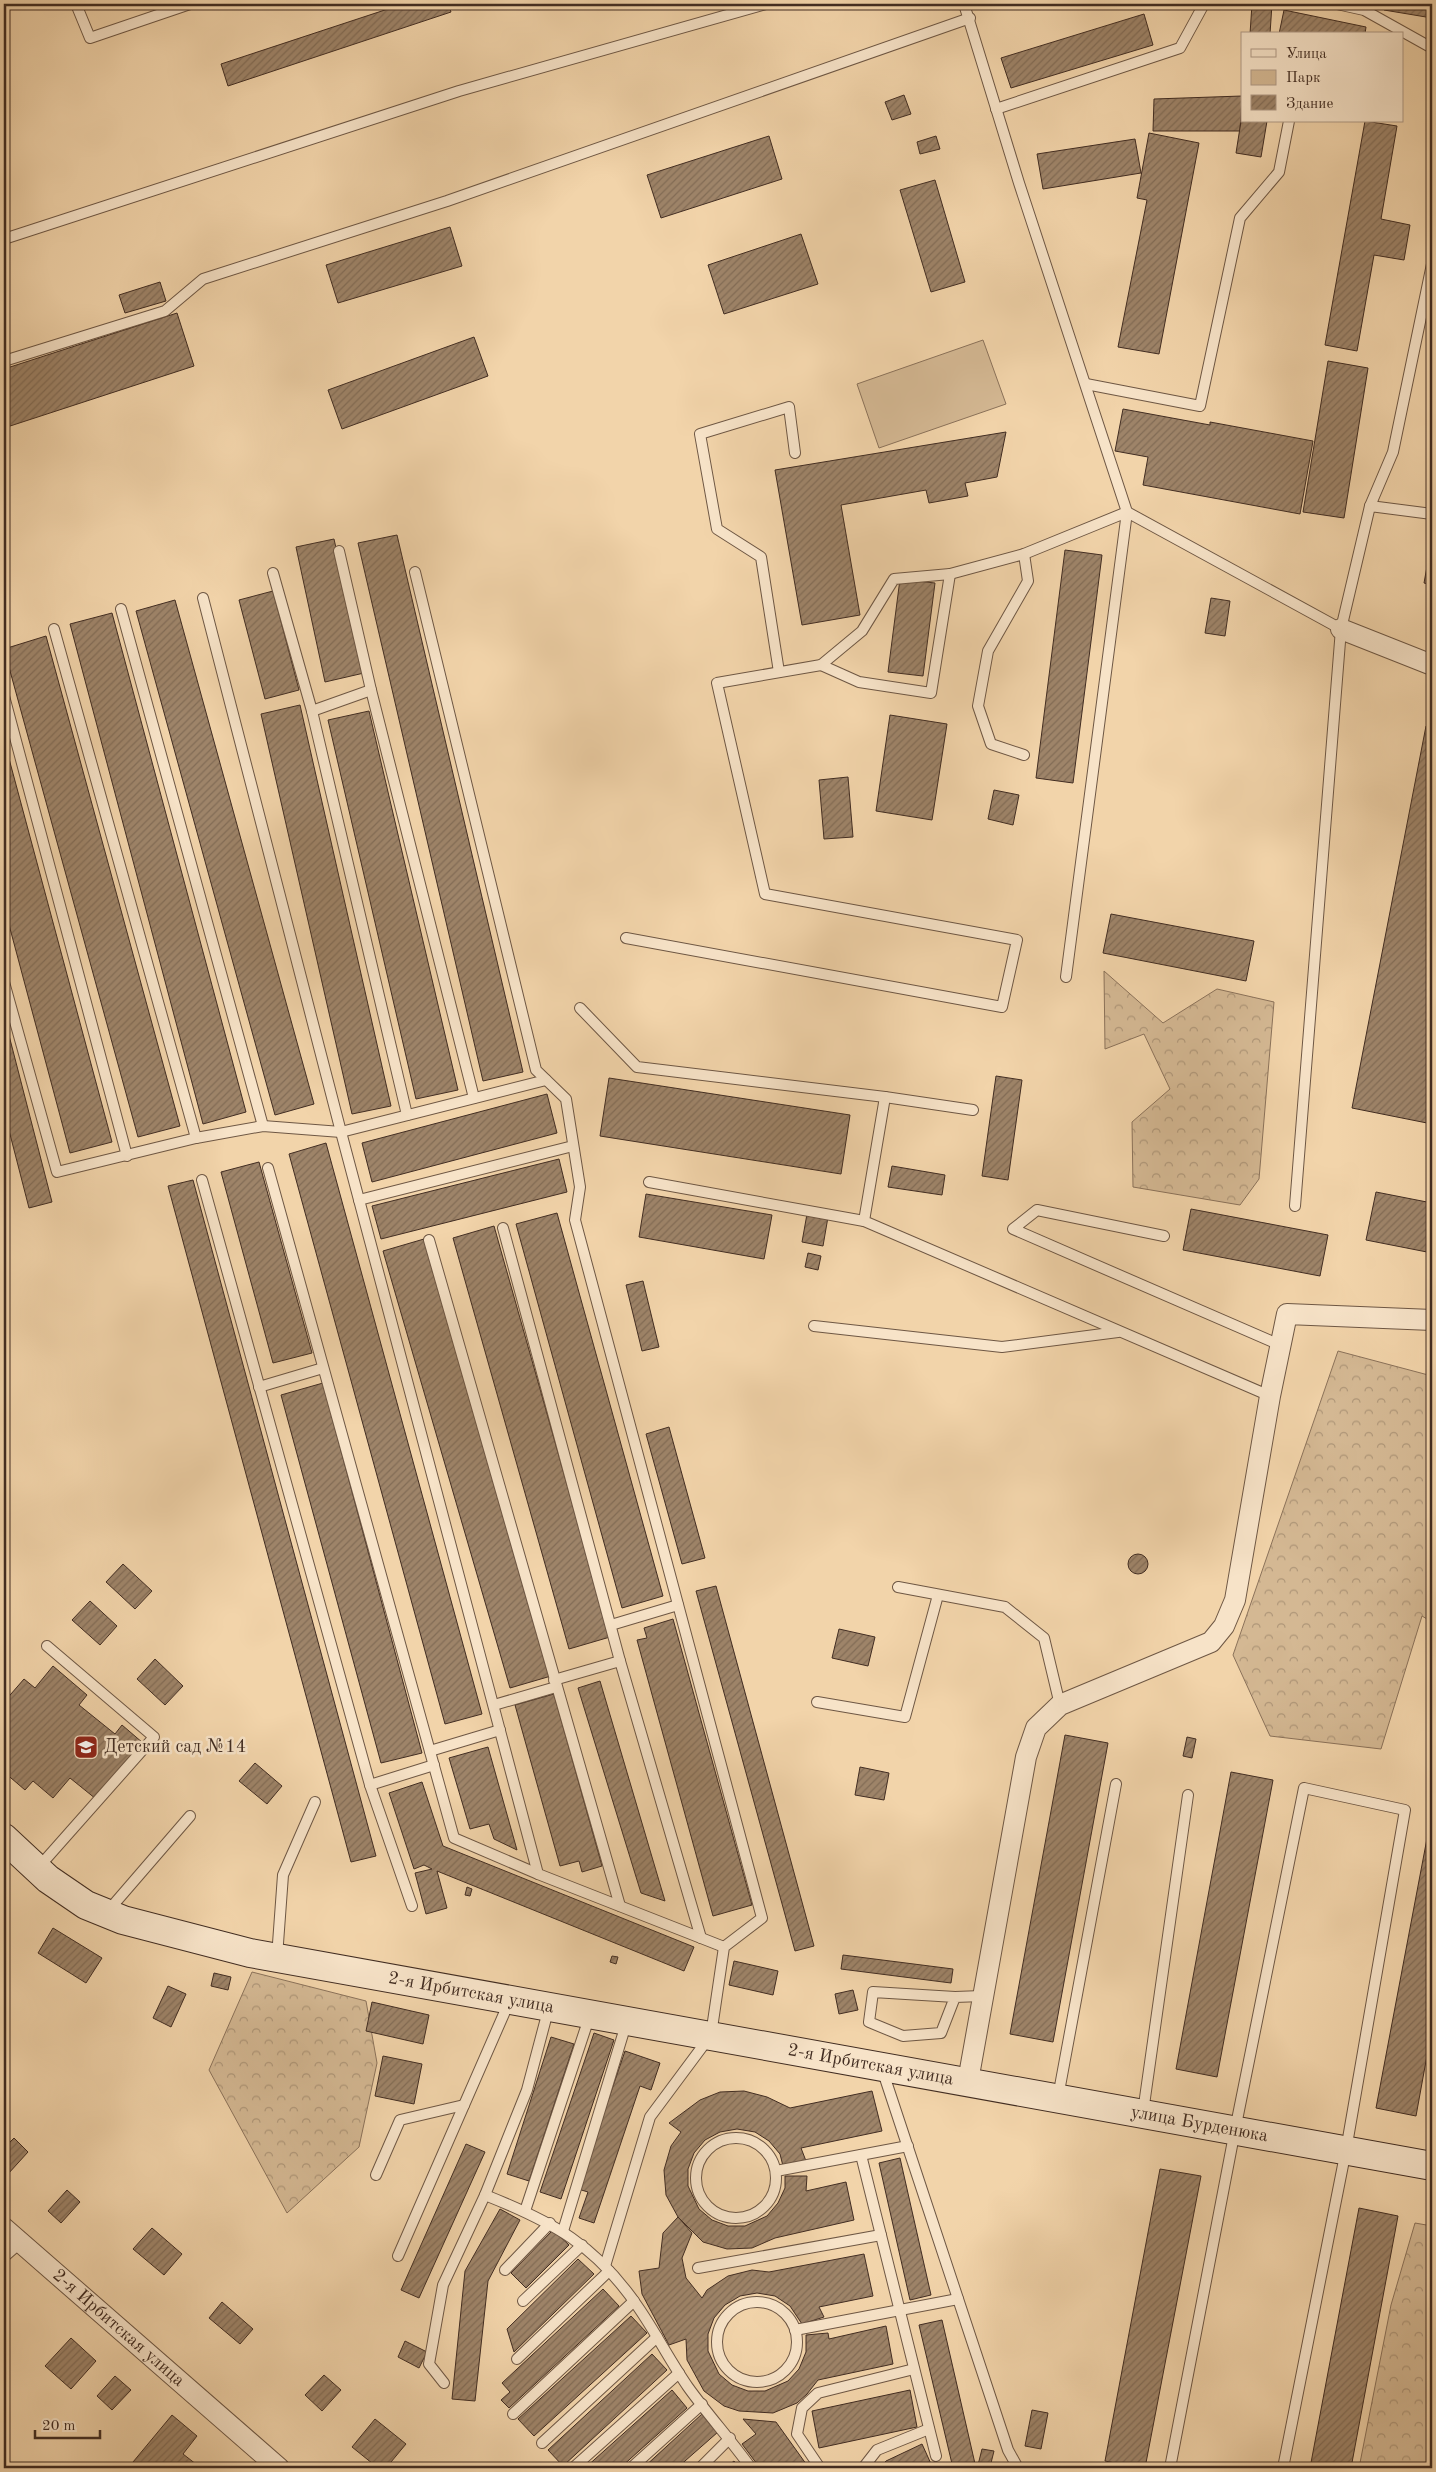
<svg xmlns="http://www.w3.org/2000/svg" width="1436" height="2472" viewBox="0 0 1436 2472" font-family="'Old Standard TT',serif">
  <style>
    .green { fill: #d4b893; stroke: #8b725a }
    .forest { fill: url(#forest-crowns); stroke: #8b725a }
    .building { fill: url(#building-hatch); stroke: #422d22 }
    .lines { fill: none; stroke-linecap: round; stroke-linejoin: round }
    .lane-casing { stroke: #6e5744; stroke-width: 12 }
    .street-casing { stroke: #6e5744; stroke-width: 22 }
    .secondary-casing { stroke: #422d22; stroke-width: 30 }
    .lane { stroke: #f7e3c8; stroke-width: 10 }
    .street { stroke: #f7e3c8; stroke-width: 20 }
    .secondary { stroke: #f7e3c8; stroke-width: 28 }
    .labels { text-anchor: middle; dominant-baseline: central; stroke-width: 5; stroke-linejoin: round; paint-order: stroke }
    .poi-label { font-size: 18px; fill: #422d22; stroke: #f7e3c8; text-anchor: start }
    .street-label { font-size: 18px; fill: #422d22; stroke: #f7e3c8 }
  </style>
  <defs>
    <pattern id="forest-crowns" width="20" height="18" patternUnits="userSpaceOnUse" patternTransform="scale(1.25)"><rect width="20" height="18" fill="#d4b893"/><path d="M2 6a3 3 0 1 1 6 0M12 15a3 3 0 1 1 6 0" fill="none" stroke="#ae9678"/></pattern>
    <pattern id="building-hatch" width="6" height="6" patternUnits="userSpaceOnUse" patternTransform="scale(1.25)"><rect width="6" height="6" fill="#9e8469"/><path d="M-1 1l2-2M0 6l6-6M5 7l2-2" fill="none" stroke="#826c56"/></pattern>
  </defs>
  <rect width="100%" height="100%" fill="#f2d4aa"/>
  <filter id="stains"><feTurbulence type="fractalNoise" baseFrequency=".004" numOctaves="4"/><feColorMatrix values="0 0 0 0 .2 0 0 0 0 .09 0 0 0 0 .02 0 0 0 .5 -.17"/></filter>
  <radialGradient id="worn" r=".72"><stop offset=".6" stop-color="#630" stop-opacity="0"/><stop offset="1" stop-color="#630" stop-opacity=".3"/></radialGradient>
  <path class="green" d="M983 340 1006 404 879 448 857 384Z"/>
  <g class="forest">
    <path d="M1104 971 1163 1023 1217 989 1274 1002 1259 1179 1240 1205 1133 1187 1132 1122 1170 1089 1144 1034 1105 1049Z"/>
    <path d="M1338 1351 1432 1376V1622L1422 1616 1381 1749 1270 1736 1233 1655Z"/>
    <path d="M252 1972 366 2001 377 2063 359 2147 287 2213 209 2070Z"/>
    <path d="M1415 2223 1432 2226V2468H1359L1391 2305Z"/>
  </g>
  <g class="building">
    <path d="M403 4H448L451 12 228 86 221 64Z"/>
    <path d="M1252 4H1272L1270 34H1250Z"/>
    <path d="M1385 4H1432V18L1384 10Z"/>
    <path d="M1284 10 1366 27 1365 34H1279Z"/>
    <path d="M1144 14 1153 45 1011 88 1001 58Z"/>
    <path d="M904 95 911 114 892 120 885 102Z"/>
    <path d="M1242 96 1240 131H1153L1154 99Z"/>
    <path d="M1242 115V121H1267L1261 157 1236 153Z"/>
    <path d="M1365 121 1397 126 1381 219 1410 225 1404 260 1374 255 1357 351 1325 345Z"/>
    <path d="M1149 133 1199 143 1159 354 1118 347 1147 200 1137 198Z"/>
    <path d="M769 136 782 179 661 218 647 175Z"/>
    <path d="M936 136 940 149 920 154 917 142Z"/>
    <path d="M1135 139 1141 173 1043 189 1037 154Z"/>
    <path d="M935 180 965 282 931 292 900 190Z"/>
    <path d="M450 227 462 266 338 303 326 265Z"/>
    <path d="M801 234 818 284 724 314 708 265Z"/>
    <path d="M160 282 166 301 125 313 119 295Z"/>
    <path d="M177 313 194 366 4 428V369Z"/>
    <path d="M474 337 488 376 342 429 328 390Z"/>
    <path d="M1328 361 1368 368 1344 518 1303 512Z"/>
    <path d="M1123 409 1210 425V422L1313 441 1300 514 1143 485 1148 457 1115 451Z"/>
    <path d="M1006 432 997 477 965 483 968 496 929 503 926 490 841 505 860 615 802 625 775 470Z"/>
    <path d="M397 535 523 1072 483 1081 358 543Z"/>
    <path d="M334 539 364 673 325 682 296 547Z"/>
    <path d="M1432 539V585L1424 583Z"/>
    <path d="M1065 550 1102 555 1073 783 1036 778Z"/>
    <path d="M900 579 935 583 923 676 888 672Z"/>
    <path d="M273 591 299 690 265 699 239 600Z"/>
    <path d="M1211 598 1230 601 1225 636 1205 633Z"/>
    <path d="M175 600 314 1104 275 1115 136 611Z"/>
    <path d="M112 613 246 1112 203 1124 70 624Z"/>
    <path d="M46 636 180 1126 138 1137 4 649Z"/>
    <path d="M300 705 391 1106 352 1114 261 714Z"/>
    <path d="M369 711 458 1090 416 1099 328 720Z"/>
    <path d="M890 715 947 724 932 820 876 811Z"/>
    <path d="M1426 726 1432 727V1124L1352 1108Z"/>
    <path d="M4 740 112 1142 70 1153 4 906Z"/>
    <path d="M848 777 853 837 824 839 819 780Z"/>
    <path d="M994 790 1019 795 1013 825 988 819Z"/>
    <path d="M1111 914 1254 941 1246 981 1103 953Z"/>
    <path d="M4 1016 52 1202 29 1208 4 1111Z"/>
    <path d="M996 1076 1022 1080 1008 1180 982 1176Z"/>
    <path d="M609 1078 850 1115 841 1174 600 1136Z"/>
    <path d="M547 1094 557 1133 372 1182 362 1143Z"/>
    <path d="M326 1143 482 1714 445 1724 289 1154Z"/>
    <path d="M559 1159 567 1192 381 1239 372 1206Z"/>
    <path d="M259 1162 312 1353 273 1363 221 1172Z"/>
    <path d="M892 1166 945 1175 942 1195 888 1187Z"/>
    <path d="M193 1180 376 1856 351 1862 168 1186Z"/>
    <path d="M1376 1192 1432 1203V1253L1366 1240Z"/>
    <path d="M646 1194 772 1215 764 1259 639 1237Z"/>
    <path d="M1191 1209 1328 1235 1320 1276 1183 1250Z"/>
    <path d="M557 1213 663 1596 622 1608 516 1224Z"/>
    <path d="M807 1214 828 1217 823 1246 802 1242Z"/>
    <path d="M494 1226 610 1637 569 1649 453 1238Z"/>
    <path d="M424 1239 551 1676 510 1688 383 1251Z"/>
    <path d="M808 1253 821 1256 818 1270 805 1267Z"/>
    <path d="M643 1281 659 1347 642 1351 626 1285Z"/>
    <path d="M323 1383 422 1753 381 1763 281 1395Z"/>
    <path d="M669 1427 705 1558 682 1564 646 1434Z"/>
    <circle cx="1138" cy="1564" r="10"/>
    <path d="M123 1564 152 1591 135 1609 106 1582Z"/>
    <path d="M716 1586 814 1946 795 1951 696 1591Z"/>
    <path d="M90 1601 117 1626 100 1645 72 1620Z"/>
    <path d="M673 1619 752 1905 713 1916 637 1640 647 1638 644 1628Z"/>
    <path d="M839 1629 875 1637 868 1666 832 1658Z"/>
    <path d="M155 1659 183 1686 165 1705 137 1679Z"/>
    <path d="M53 1666 87 1695 79 1705 115 1734 122 1725 143 1743 96 1799 70 1778 53 1798 33 1781 25 1790 4 1772V1702L24 1679 35 1688Z"/>
    <path d="M600 1681 665 1901 641 1893 578 1688Z"/>
    <path d="M554 1694 602 1866 582 1872 579 1861 560 1866 515 1705Z"/>
    <path d="M1065 1735 1108 1743 1053 2042 1010 2034Z"/>
    <path d="M1187 1737 1196 1739 1192 1758 1183 1756Z"/>
    <path d="M488 1747 517 1850 494 1839 489 1824 470 1829 449 1758Z"/>
    <path d="M255 1763 282 1786 267 1804 239 1781Z"/>
    <path d="M860 1767 889 1773 884 1800 855 1795Z"/>
    <path d="M1231 1772 1273 1780 1217 2077 1176 2069Z"/>
    <path d="M422 1782 443 1846 694 1947 684 1971 437 1871 447 1908 426 1914 415 1873 432 1869 424 1865 414 1869 389 1793Z"/>
    <path d="M1432 1812V2028L1416 2116 1376 2108Z"/>
    <path d="M467 1887 472 1889 470 1896 465 1895Z"/>
    <path d="M53 1928 102 1958 86 1983 38 1953Z"/>
    <path d="M843 1955 953 1969 951 1983 841 1969Z"/>
    <path d="M612 1956 618 1957 616 1964 610 1962Z"/>
    <path d="M734 1961 778 1971 773 1995 729 1985Z"/>
    <path d="M214 1973 231 1977 228 1990 211 1986Z"/>
    <path d="M168 1986 186 1994 171 2027 153 2018Z"/>
    <path d="M853 1990 858 2010 839 2014 835 1994Z"/>
    <path d="M372 2002 429 2015 423 2044 366 2031Z"/>
    <path d="M594 2033 614 2040 561 2199 540 2192Z"/>
    <path d="M551 2037 574 2044 529 2181 507 2174Z"/>
    <path d="M625 2051 660 2063 651 2090 640 2086 594 2223 579 2218 588 2192 578 2189Z"/>
    <path d="M383 2056 422 2064 414 2104 375 2096Z"/>
    <path d="M744 2091 767 2097 790 2108 872 2091 882 2131 801 2148 806 2161 783 2166 780 2154 769 2141 755 2132 737 2129 720 2132 705 2140 694 2153 688 2169V2186L699 2209 712 2220 728 2226H745L767 2216 778 2203 785 2188V2176H807L806 2191 846 2182 854 2220 775 2238 752 2248 727 2249 703 2242 678 2217 666 2195 664 2170 671 2146 681 2132 669 2123 700 2100 720 2092Z"/>
    <path d="M14 2138 28 2152 8 2174 4 2170V2148Z"/>
    <path d="M466 2144 485 2152 419 2298 401 2290Z"/>
    <path d="M900 2158 931 2295 910 2300 879 2163Z"/>
    <path d="M1160 2169 1201 2176 1145 2468H1140L1105 2461Z"/>
    <path d="M67 2190 80 2202 61 2223 48 2211Z"/>
    <path d="M1359 2208 1398 2216 1351 2468H1310Z"/>
    <path d="M500 2209 520 2220 488 2281 475 2401 452 2399 465 2271Z"/>
    <path d="M678 2217 692 2233 682 2258 686 2278 702 2298 707 2290 728 2276 752 2270 769 2272 864 2254 873 2296 819 2307 824 2317 802 2324 790 2306 775 2296 757 2293 740 2296 725 2305 714 2318 708 2334V2351L719 2374 732 2385 748 2391H765L788 2381 799 2369 806 2352V2335L828 2333 829 2339 886 2326 893 2364 818 2380 807 2394 797 2403 773 2413 739 2411 724 2406 704 2391 687 2360 686 2339 669 2345 642 2294 639 2271 659 2268 663 2233Z"/>
    <path d="M152 2228 182 2254 164 2275 133 2249Z"/>
    <path d="M553 2230 569 2245 526 2288 511 2273Z"/>
    <path d="M578 2259 594 2274 514 2352 507 2329Z"/>
    <path d="M603 2289 619 2306 509 2408 501 2400 510 2392 502 2383Z"/>
    <path d="M222 2302 253 2329 240 2344 209 2318Z"/>
    <path d="M631 2316 647 2333 534 2436 518 2419Z"/>
    <path d="M942 2320 976 2468H879L886 2461 922 2444 932 2466 953 2468 919 2325Z"/>
    <path d="M71 2338 96 2361 71 2389 45 2366Z"/>
    <path d="M405 2341 427 2352 419 2368 398 2357Z"/>
    <path d="M652 2354 667 2370 563 2466 548 2450Z"/>
    <path d="M324 2375 341 2390 322 2411 305 2395Z"/>
    <path d="M115 2376 131 2390 112 2410 97 2396Z"/>
    <path d="M672 2390 687 2408 620 2468H585Z"/>
    <path d="M910 2390 917 2427 819 2448 812 2411Z"/>
    <path d="M1032 2410 1048 2413 1041 2449 1025 2446Z"/>
    <path d="M702 2414 718 2432 677 2468H643Z"/>
    <path d="M172 2415 197 2436 183 2454 201 2468H128Z"/>
    <path d="M375 2419 406 2444 386 2468H378L352 2447Z"/>
    <path d="M743 2419 776 2422 809 2468H760L742 2444 756 2434Z"/>
    <path d="M982 2449 994 2451 990 2467 978 2465Z"/>
    <path d="M734 2461 740 2468H725Z"/>
  </g>
  <g class="lines">
    <g class="lane-casing">
      <g id="lane">
        <path d="M76 4 90 38 190 4"/>
        <path d="M964 4 1019 183 1127 512 1341 629 1295 1206"/>
        <path d="M1337 4 1364 10 1432 48"/>
        <path d="M996 109 1180 48 1204 4"/>
        <path d="M4 239 459 91 766 4"/>
        <path d="M4 361 165 311 203 279 447 201 970 18"/>
        <path d="M1086 384 1200 406 1240 218 1279 172 1289 121"/>
        <path d="M1370 506 1393 452 1432 264"/>
        <path d="M339 551 371 690 474 1098"/>
        <path d="M415 572 536 1070 566 1099 580 1187 575 1220 762 1918 724 1947 711 2035 650 2117 605 2266"/>
        <path d="M273 573 312 711 407 1115"/>
        <path d="M203 598 341 1132 538 1874 724 1947"/>
        <path d="M121 609 263 1126"/>
        <path d="M54 629 196 1138"/>
        <path d="M1341 629 1370 506 1432 514"/>
        <path d="M821 665 859 682 931 693 950 574"/>
        <path d="M779 672 761 557 717 529 700 434 789 407 795 453"/>
        <path d="M4 696 127 1156"/>
        <path d="M312 711 371 690"/>
        <path d="M1024 755 991 744 978 706 988 651 1028 581 1024 554"/>
        <path d="M626 938 1002 1007 1017 940 765 894 717 683 821 665 862 631 894 579 950 574 1024 554 1127 512 1066 977"/>
        <path d="M4 982 57 1172 196 1138 263 1126 341 1132 546 1080"/>
        <path d="M580 1008 637 1067 885 1097 973 1110"/>
        <path d="M885 1097 864 1221 1270 1396"/>
        <path d="M268 1168 454 1838 538 1874"/>
        <path d="M202 1180 370 1785 412 1906"/>
        <path d="M649 1182 864 1221"/>
        <path d="M359 1200 573 1146"/>
        <path d="M503 1228 620 1661 701 1938"/>
        <path d="M1164 1236 1037 1210 1013 1229 1280 1345"/>
        <path d="M429 1240 620 1906"/>
        <path d="M814 1326 1002 1347 1118 1332"/>
        <path d="M259 1387 323 1368"/>
        <path d="M898 1587 1005 1607 1044 1638 1060 1705"/>
        <path d="M611 1625 678 1605"/>
        <path d="M554 1680 620 1661"/>
        <path d="M817 1702 905 1717 938 1595"/>
        <path d="M494 1705 556 1687"/>
        <path d="M430 1751 500 1730"/>
        <path d="M370 1785 434 1765"/>
        <path d="M38 1868 154 1737 47 1646"/>
        <path d="M108 1911 190 1816"/>
        <path d="M277 1957 283 1875 315 1802"/>
        <path d="M955 1997 941 2033 903 2036 869 2022 873 1992 955 1997 982 1996"/>
        <path d="M882 2069 1008 2450 1018 2468"/>
        <path d="M1058 2097 1116 1784"/>
        <path d="M1143 2112 1188 1795"/>
        <circle cx="736" cy="2178" r="40"/>
        <path d="M861 2155 936 2456"/>
        <path d="M776 2171 908 2146"/>
        <path d="M376 2175 400 2120 464 2105"/>
        <path d="M485 2195C553 2222 596 2245 638 2307 656 2333 670 2361 688 2387 708 2415 731 2440 751 2468"/>
        <path d="M525 2211 590 2015"/>
        <path d="M563 2231 627 2021"/>
        <path d="M398 2256 510 2000"/>
        <path d="M4 2257 20 2243"/>
        <path d="M698 2268 881 2235"/>
        <path d="M505 2270 550 2223"/>
        <path d="M523 2301 582 2245"/>
        <circle cx="757" cy="2342" r="40"/>
        <path d="M795 2330 958 2299"/>
        <path d="M517 2359 609 2271"/>
        <path d="M444 2383 429 2364 443 2285 485 2195 527 2090 549 2007"/>
        <path d="M513 2414 634 2301"/>
        <path d="M542 2443 657 2337"/>
        <path d="M573 2468 679 2373"/>
        <path d="M631 2468 702 2404"/>
        <path d="M700 2468 730 2438"/>
        <path d="M820 2468 797 2434 802 2408 818 2393 914 2369"/>
        <path d="M863 2468 877 2450 929 2429"/>
        <path d="M1170 2468 1235 2130 1304 1788 1405 1810 1346 2150 1283 2468"/>
      </g>
    </g>
    <g class="street-casing">
      <g id="street">
        <path d="M1341 629 1432 665"/>
        <path d="M968 2081 1026 1757 1036 1728 1060 1705 1211 1642 1224 1626 1235 1600 1270 1396 1287 1314 1432 1320"/>
        <path id="s1" d="M4 2228 279 2468"/>
      </g>
    </g>
    <g class="secondary-casing">
      <g id="secondary">
        <path id="s2" d="M4 1838 48 1879 86 1905 123 1920 250 1953 1432 2166"/>
      </g>
    </g>
    <use href="#lane" class="lane"/>
    <use href="#street" class="street"/>
    <use href="#secondary" class="secondary"/>
  </g>
  <defs>
    <g id="school-square" transform="scale(1.25)"><rect x="-9" y="-9" width="18" height="18" rx="4" fill="#8f2418" stroke="#f7e3c8"/><path d="M0-5L7-2L0 1L-7-2ZM-4 1L0 2.5L4 1V4Q0 6-4 4Z" fill="#fff"/></g>
  </defs>
  <g fill-rule="evenodd">
    <use href="#school-square" x="86" y="1747"/>
  </g>
  <g class="labels">
    <g class="poi-label">
      <text x="104" y="1747">Детский сад №14</text>
    </g>
    <g class="street-label">
      <text stroke="none"><textPath href="#s2" startOffset="502">2-я Ирбитская улица</textPath></text>
      <text stroke="none"><textPath href="#s2" startOffset="908">2-я Ирбитская улица</textPath></text>
      <text stroke="none"><textPath href="#s2" startOffset="1242">улица Бурденюка</textPath></text>
      <text stroke="none"><textPath href="#s1" startOffset="152">2-я Ирбитская улица</textPath></text>
    </g>
  </g>
  <rect width="1436" height="2472" fill="none" stroke="#f2d4aa" stroke-width="20"/>
  <rect x="5" y="5" width="1426" height="2462" fill="none" stroke="#422d22" stroke-width="2.5"/>
  <rect x="10" y="10" width="1416" height="2452" fill="none" stroke="#422d22"/>
  <rect x="1241" y="32" width="162" height="90" fill="#f7e3c8" stroke="#af9a86"/>
  <rect x="1251" y="49" width="25" height="8" fill="#f7e3c8" stroke="#af9a86"/>
  <text x="1286" y="58" font-size="15" fill="#422d22">Улица</text>
  <rect x="1251" y="70" width="25" height="15" fill="#d4b893" stroke="#af9a86"/>
  <text x="1286" y="82" font-size="15" fill="#422d22">Парк</text>
  <rect x="1251" y="95" width="25" height="15" fill="url(#building-hatch)" stroke="#af9a86"/>
  <text x="1286" y="108" font-size="15" fill="#422d22">Здание</text>
  <path d="M35 2430v8h65v-8" fill="none" stroke="#422d22" stroke-width="2.5"/>
  <text x="42" y="2430" font-size="15" fill="#422d22" stroke="#f7e3c8" stroke-width="4" paint-order="stroke">20 m</text>
  <rect width="100%" height="100%" filter="url(#stains)"/>
  <rect width="100%" height="100%" fill="url(#worn)"/>
</svg>
